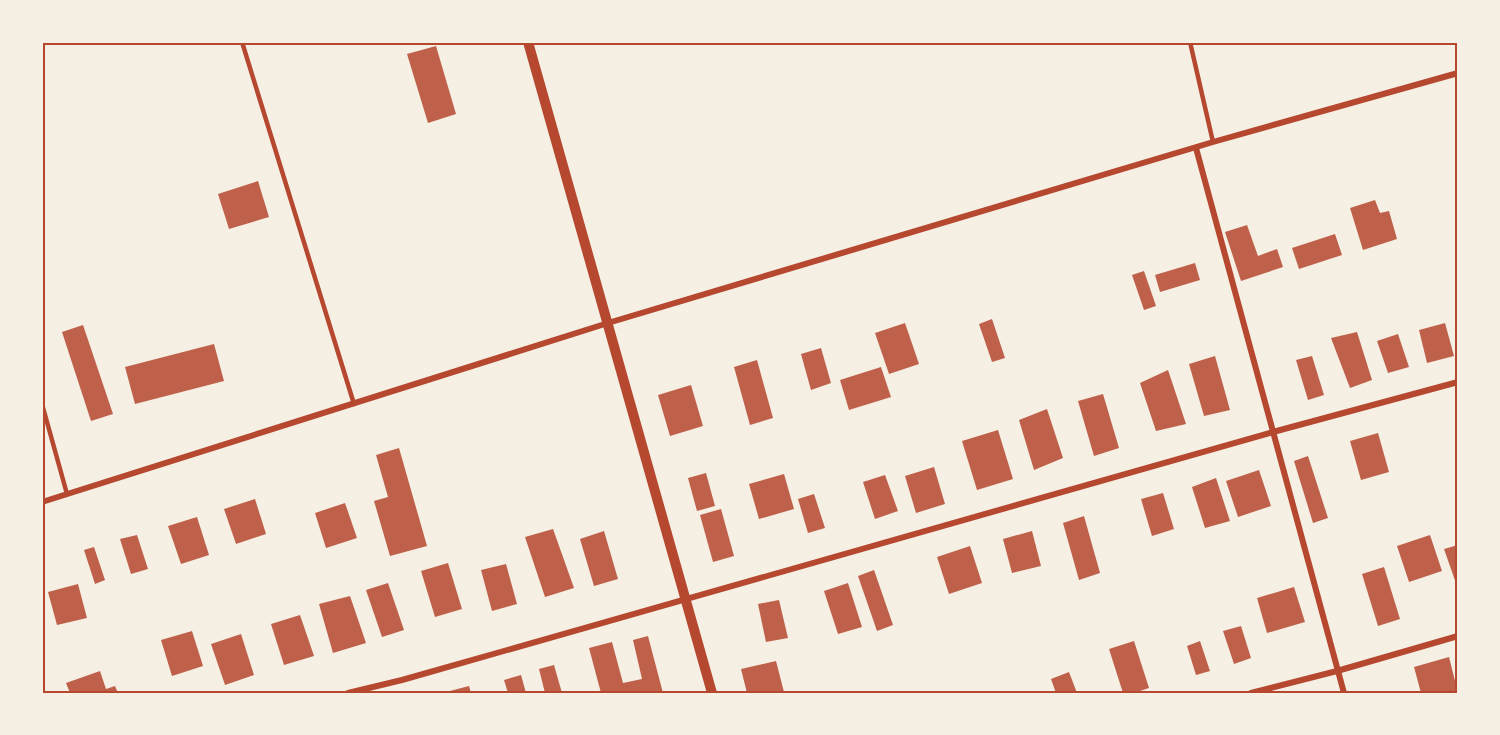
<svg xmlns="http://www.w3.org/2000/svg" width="1500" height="735" viewBox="0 0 1500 735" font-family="'Roboto Serif',serif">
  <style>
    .building { fill: #bf614a }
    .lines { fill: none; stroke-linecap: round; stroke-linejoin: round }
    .service { stroke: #b5482f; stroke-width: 4.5 }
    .minor { stroke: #b5482f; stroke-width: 6 }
    .tertiary { stroke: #b5482f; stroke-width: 10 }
    .neatline { fill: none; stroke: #b5482f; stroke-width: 2 }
  </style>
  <rect width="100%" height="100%" fill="#f6efe4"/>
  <g class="building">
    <path d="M436 46 456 114 428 123 407 54Z"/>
    <path d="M258 181 269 217 229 229 218 194Z"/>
    <path d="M1375 200 1380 213 1389 211 1397 239 1363 250 1350 208Z"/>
    <path d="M1247 225 1258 256 1277 249 1283 267 1241 281 1225 232Z"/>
    <path d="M1335 234 1342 255 1299 269 1292 248Z"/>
    <path d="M1195 263 1200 280 1160 292 1155 275Z"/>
    <path d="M1144 271 1156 306 1144 310 1132 275Z"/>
    <path d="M992 319 1005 358 992 362 979 324Z"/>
    <path d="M905 323 919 364 889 374 875 333Z"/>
    <path d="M1445 323 1454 356 1427 363 1419 330Z"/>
    <path d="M83 325 113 414 91 421 62 332Z"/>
    <path d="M1357 332 1372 380 1350 388 1331 338Z"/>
    <path d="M1398 334 1409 367 1388 373 1377 341Z"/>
    <path d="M214 344 224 381 135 404 125 367Z"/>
    <path d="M821 348 831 383 811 390 801 354Z"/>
    <path d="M1215 356 1230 410 1204 416 1189 364Z"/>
    <path d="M1312 356 1324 395 1308 400 1296 360Z"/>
    <path d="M757 360 773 418 750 425 734 367Z"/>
    <path d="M881 367 891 397 849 410 840 380Z"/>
    <path d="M1168 370 1186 424 1156 431 1140 383Z"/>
    <path d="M691 385 703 426 670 436 658 395Z"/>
    <path d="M1103 394 1119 448 1094 456 1078 401Z"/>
    <path d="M1047 409 1063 458 1034 470 1019 420Z"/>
    <path d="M998 430 1013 479 977 490 962 441Z"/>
    <path d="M1378 433 1389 472 1361 480 1350 441Z"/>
    <path d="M399 448 427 546 390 556 374 501 388 497 376 455Z"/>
    <path d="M1308 456 1328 518 1313 523 1294 461Z"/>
    <path d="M934 467 945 504 916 513 905 476Z"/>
    <path d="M1259 470 1271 506 1238 517 1226 481Z"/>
    <path d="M706 473 715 506 697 511 688 478Z"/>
    <path d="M784 474 794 509 759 519 749 484Z"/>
    <path d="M885 475 898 511 875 519 863 482Z"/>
    <path d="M1216 478 1230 521 1205 528 1192 487Z"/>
    <path d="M1163 493 1174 529 1152 536 1141 499Z"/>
    <path d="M814 494 825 528 808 533 798 499Z"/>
    <path d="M255 499 266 534 236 544 224 509Z"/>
    <path d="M345 503 357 538 326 548 315 513Z"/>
    <path d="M721 509 734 556 713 562 700 515Z"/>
    <path d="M1084 516 1100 573 1079 580 1063 523Z"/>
    <path d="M197 517 209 555 181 564 168 526Z"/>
    <path d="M553 529 574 588 545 597 525 537Z"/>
    <path d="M604 531 618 579 594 586 580 539Z"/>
    <path d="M1032 531 1041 566 1012 573 1003 539Z"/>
    <path d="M137 535 148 569 131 574 120 539Z"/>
    <path d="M1430 535 1442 571 1409 582 1397 546Z"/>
    <path d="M1458 545V589L1444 549Z"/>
    <path d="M970 546 982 583 949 594 937 557Z"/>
    <path d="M94 547 105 580 95 584 84 550Z"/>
    <path d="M448 563 462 609 435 617 421 571Z"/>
    <path d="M506 564 517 604 492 611 481 570Z"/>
    <path d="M1384 567 1400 619 1378 626 1362 574Z"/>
    <path d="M874 570 893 625 877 631 858 576Z"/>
    <path d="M388 583 404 630 382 637 366 590Z"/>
    <path d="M848 583 862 627 838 634 824 591Z"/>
    <path d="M78 584 87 618 57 625 48 592Z"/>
    <path d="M1294 587 1305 622 1267 633 1257 598Z"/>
    <path d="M350 596 366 643 333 653 319 604Z"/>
    <path d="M779 600 788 638 766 642 758 604Z"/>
    <path d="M300 615 314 656 284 665 271 624Z"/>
    <path d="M1241 626 1251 658 1234 664 1223 631Z"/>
    <path d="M192 631 203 666 172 676 161 640Z"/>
    <path d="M241 634 254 675 225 685 211 644Z"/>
    <path d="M648 636 663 693H601L589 648 612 642 623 683 642 679 633 640Z"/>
    <path d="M1134 641 1149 688 1134 693H1123L1109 649Z"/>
    <path d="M1200 641 1210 671 1196 675 1187 646Z"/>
    <path d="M1449 657 1458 693H1421L1414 667Z"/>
    <path d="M776 661 784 692 747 693 741 669Z"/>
    <path d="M554 665 562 693H545L539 669Z"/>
    <path d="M100 671 106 689 115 686 118 693H70L66 683Z"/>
    <path d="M1069 672 1077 693H1056L1051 679Z"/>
    <path d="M521 675 526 693H508L504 680Z"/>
    <path d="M469 686 471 693H446V692Z"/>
  </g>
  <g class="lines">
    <g class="service">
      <path d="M242 42 354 404"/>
      <path d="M1190 42 1213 142"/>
      <path d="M42 404 67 494"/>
    </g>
    <g class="minor">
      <path d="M1196 148 1344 693"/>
      <path d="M42 502 608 323 1213 142 1458 73"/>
      <path d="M348 693 402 680 1273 432 1458 382"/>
      <path d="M1251 693 1337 671 1458 636"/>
    </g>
    <path class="tertiary" d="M528 42 712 693"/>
  </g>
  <rect width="1500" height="735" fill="none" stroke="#f6efe4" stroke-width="87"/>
  <rect x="44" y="44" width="1412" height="648" class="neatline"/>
</svg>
